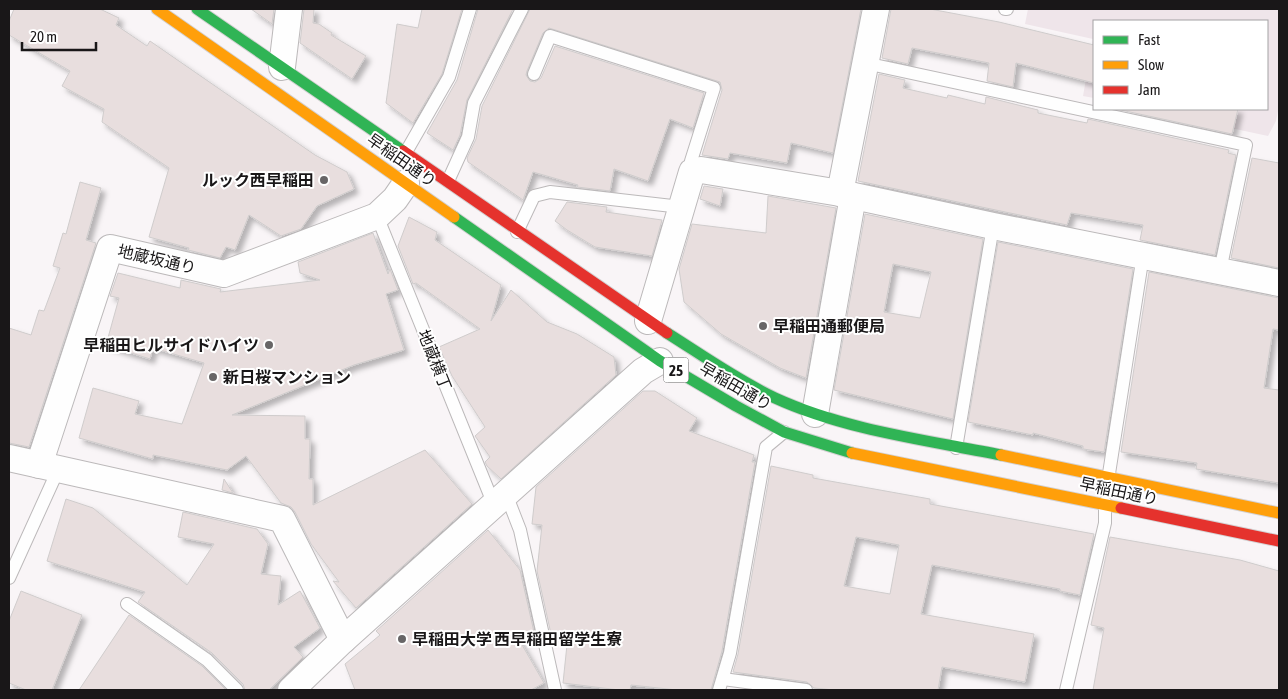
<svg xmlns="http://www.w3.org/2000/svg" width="1288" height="699" viewBox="0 0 1288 699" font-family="'Asap Condensed','Noto Sans JP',sans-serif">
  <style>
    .built { fill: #efe5ea }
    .building { fill: #e8dede; stroke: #cfcccc; fill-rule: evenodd; filter: url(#shadow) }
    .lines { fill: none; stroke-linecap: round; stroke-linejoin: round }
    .lane-casing { stroke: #bcb9ba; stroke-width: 14 }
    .street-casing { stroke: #bcb9ba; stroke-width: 28 }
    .fast-casing { stroke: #d3d1d2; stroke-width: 13 }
    .slow-casing { stroke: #d3d1d2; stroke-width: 13 }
    .jam-casing { stroke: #d3d1d2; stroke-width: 13 }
    .lane { stroke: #fefefe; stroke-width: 12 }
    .street { stroke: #fefefe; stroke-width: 26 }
    .fast { stroke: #30b455; stroke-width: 11 }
    .slow { stroke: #ff9f0a; stroke-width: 11 }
    .jam { stroke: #e5322d; stroke-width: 11 }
    .poi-dot { fill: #676566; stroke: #fff; stroke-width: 2 }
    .labels { text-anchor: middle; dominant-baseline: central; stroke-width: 4; stroke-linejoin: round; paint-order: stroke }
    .shield { fill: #fff; stroke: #5e5d5d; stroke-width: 1 }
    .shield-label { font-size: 15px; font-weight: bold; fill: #191718 }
    .street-label { font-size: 16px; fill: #191718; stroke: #fff }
    .poi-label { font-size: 16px; font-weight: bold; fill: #191718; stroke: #fff; text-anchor: start }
  </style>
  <defs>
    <filter id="shadow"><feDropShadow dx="4.5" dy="4.5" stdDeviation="2.5" flood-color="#0004"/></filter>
  </defs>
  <rect width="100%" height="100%" fill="#f9f5f7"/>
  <path class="built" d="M1028 9H1279V106L1276 121 1268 136 1142 109H1267V21H1094V98L1083 96 1093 39 1025 24Z"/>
  <g class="building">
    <path d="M14 9H100L119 18 116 25 147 46 150 41 315 155 347 172 354 189 317 206 301 229 281 236 249 215 235 250 226 247 220 258 188 250 189 248 149 237 169 168 102 122 104 109 62 86 70 71 9 35V21Z"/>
    <path d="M251 9H274L272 24Z"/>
    <path d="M304 9H314L313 23 319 24 332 33 331 35 366 56 352 79 300 43Z"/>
    <path d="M422 9H462L442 74 413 123 386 103 397 24 418 28Z"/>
    <path d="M478 9H513L467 100 460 135 453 150 427 133 457 80Z"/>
    <path d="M530 9H861L833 153 791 143 787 163 730 153 728 159 702 155 722 90 720 82 549 28 543 33 527 71 526 75 530 81 535 82 541 78 555 46 704 93 693 128 670 119 648 181 614 169 610 191 577 187 578 185 533 172 523 200 468 162 467 158 476 139 482 106Z"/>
    <path d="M891 9H930L999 22 1094 45V83L1016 63 1013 87 987 81 989 63 912 48 908 64 882 58Z"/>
    <path d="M879 74 905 80 903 88 947 98 948 95 985 104 986 97 1038 110V113L1087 123 1088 119 1229 150 1228 153 1236 155 1215 255 1140 240 1143 225 1071 213 1067 225 858 181Z"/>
    <path d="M1116 109H1238L1232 134Z"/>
    <path d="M1252 158 1279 163V268L1231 258Z"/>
    <path d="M80 182 101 188 86 240 96 243 29 447 9 443V328L31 335 39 310 44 311 60 268 53 266 63 233 66 234Z"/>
    <path d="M704 186 723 189 720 206 700 199Z"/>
    <path d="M768 196 836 208 806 378 780 368 721 334 684 302 679 269 692 224 766 233Z"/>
    <path d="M567 202 607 207 606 212 662 220 652 256 595 247 567 230 555 221Z"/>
    <path d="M865 214 983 239 953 419 834 390ZM893 264 931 272 920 318 884 312Z"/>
    <path d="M409 217 437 232 435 240 501 285 491 321 511 290 547 322 577 334 614 357 616 375 501 479 487 466 485 462 490 457 475 436 485 427 452 376 439 347 480 329 416 283 413 284 398 246Z"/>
    <path d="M373 233 388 274 390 269 398 290 386 294 404 350 354 365 232 415 305 416V439H310L309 479H313V505L425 450 472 504 356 608 333 581 339 582 311 544 295 512 291 507 281 503 246 456 227 470 153 455V459L79 438 93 388 139 401 135 414 182 424 204 363 153 348 150 359 106 345 119 298 110 296 118 273 180 288 181 280 221 289 220 292 320 280 300 273 298 262Z"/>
    <path d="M998 242 1133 269 1104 452 1083 449V446L1033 433V435L968 422Z"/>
    <path d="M1149 272 1279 298V330L1273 329 1264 388 1279 390V483L1196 469 1197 463 1121 452Z"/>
    <path d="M643 391H655L697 418 689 431 754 455 752 462H755L722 651 711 690H677L631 685 630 690H619L563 683 568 635 551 634 537 571 542 525 532 524 536 487Z"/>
    <path d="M771 466 813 475V478L930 499V504L1094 534 1080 595 1060 591V589L932 565 921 614 1034 634 1025 682 942 667 938 690H834L814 688 807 682 733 672 738 654ZM856 537 899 545 890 594 844 586Z"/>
    <path d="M224 479 233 493 222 490Z"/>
    <path d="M66 499 93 508 187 585 214 544 178 537 183 512 257 529 268 544 261 574 281 576 278 605 300 591 320 628 294 647 303 657 269 690H245L243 684 212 653 138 602 145 592 47 561Z"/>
    <path d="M488 530 520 570 534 632 514 631 544 683 531 690H355L345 664 380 635 376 631Z"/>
    <path d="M1110 537 1240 560 1279 571V690H1093L1104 628 1091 625Z"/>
    <path d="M21 591 82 615 52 690H26L9 683V621Z"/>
    <path d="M129 615 202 666 226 690H79Z"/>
  </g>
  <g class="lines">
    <g class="lane-casing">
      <g id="lane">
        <path d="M1005 9H1007"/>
        <path d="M865 63 1246 145 1220 271"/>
        <path d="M534 74 550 36 714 88 691 161 692 172"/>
        <path d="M406 152 449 77 470 9"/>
        <path d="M448 181 468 137 474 103 522 9"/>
        <path d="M377 216 494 505"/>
        <path d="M517 232 534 196 550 192 681 207"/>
        <path d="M956 448 993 226"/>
        <path d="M1108 480 1143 255"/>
        <path d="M506 494 520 530 555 690"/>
        <path d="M9 578 58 470"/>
        <path d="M127 604 207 660 237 690"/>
        <path d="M723 679 806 690"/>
        <path d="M719 690 730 653 766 447 784 432"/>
        <path d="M1066 690 1105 523V502"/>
      </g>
    </g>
    <g class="street-casing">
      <g id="street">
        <path d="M282 67 289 9"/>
        <path d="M840 193 876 9"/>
        <path d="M648 321 692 172 701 170 840 193 993 226 1279 283"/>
        <path d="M815 414 853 196"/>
        <path d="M9 458 282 519 343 640"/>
        <path d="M39 465 110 248 224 274 377 216 395 199 406 183"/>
        <path d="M291 690 343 640 643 371 660 361"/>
      </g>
    </g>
    <g class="fast-casing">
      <g id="fast">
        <path d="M197 9 403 151"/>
        <path d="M454 217 660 361 736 406 784 432 852 453"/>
        <path d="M667 333C702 355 737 380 775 398 845 430 926 440 1001 455"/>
      </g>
    </g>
    <g class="slow-casing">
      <g id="slow">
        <path d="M157 9 454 217"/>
        <path d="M852 453 1121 508"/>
        <path d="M1001 455 1279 513"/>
      </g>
    </g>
    <g class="jam-casing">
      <g id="jam">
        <path d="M403 151 667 333"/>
        <path d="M1121 508 1279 541"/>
      </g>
    </g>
    <use href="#lane" class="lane"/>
    <use href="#street" class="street"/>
    <use href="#fast" class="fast"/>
    <use href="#slow" class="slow"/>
    <use href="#jam" class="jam"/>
  </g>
  <g class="poi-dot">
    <circle cx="324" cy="180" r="5"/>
    <circle cx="763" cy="326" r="5"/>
    <circle cx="269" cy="345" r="5"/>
    <circle cx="213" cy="377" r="5"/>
    <circle cx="402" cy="639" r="5"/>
  </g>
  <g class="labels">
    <rect class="shield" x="663.5" y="357.5" width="25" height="25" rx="4"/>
    <g class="shield-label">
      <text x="676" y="370">25</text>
    </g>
    <g class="street-label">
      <text transform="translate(402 160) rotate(35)">早稲田通り</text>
      <text transform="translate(157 259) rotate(13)">地蔵坂通り</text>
      <text transform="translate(435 360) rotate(68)">地蔵横丁</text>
      <text transform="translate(736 386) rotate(30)">早稲田通り</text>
      <text transform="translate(1119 491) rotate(12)">早稲田通り</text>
    </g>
    <g class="poi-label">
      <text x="314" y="180" text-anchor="end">ルック西早稲田</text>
      <text x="773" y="326">早稲田通郵便局</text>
      <text x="259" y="345" text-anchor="end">早稲田ヒルサイドハイツ</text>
      <text x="223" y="377">新日桜マンション</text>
      <text x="412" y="639">早稲田大学 西早稲田留学生寮</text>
    </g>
  </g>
  <rect width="1288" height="699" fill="none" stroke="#191718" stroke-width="20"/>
  <rect x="1093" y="20" width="175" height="90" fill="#ffffff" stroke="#a3a2a3"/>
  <rect x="1103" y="36" width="25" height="8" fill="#30b455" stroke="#a3a2a3"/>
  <text x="1138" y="45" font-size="15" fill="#191718">Fast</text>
  <rect x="1103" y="61" width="25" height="8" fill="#ff9f0a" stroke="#a3a2a3"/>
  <text x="1138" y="70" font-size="15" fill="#191718">Slow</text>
  <rect x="1103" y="86" width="25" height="8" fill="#e5322d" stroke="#a3a2a3"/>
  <text x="1138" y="95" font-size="15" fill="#191718">Jam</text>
  <path d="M22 42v8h74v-8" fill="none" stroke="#191718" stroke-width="2.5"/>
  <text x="30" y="42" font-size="15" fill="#191718" stroke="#ffffff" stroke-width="4" paint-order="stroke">20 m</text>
</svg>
